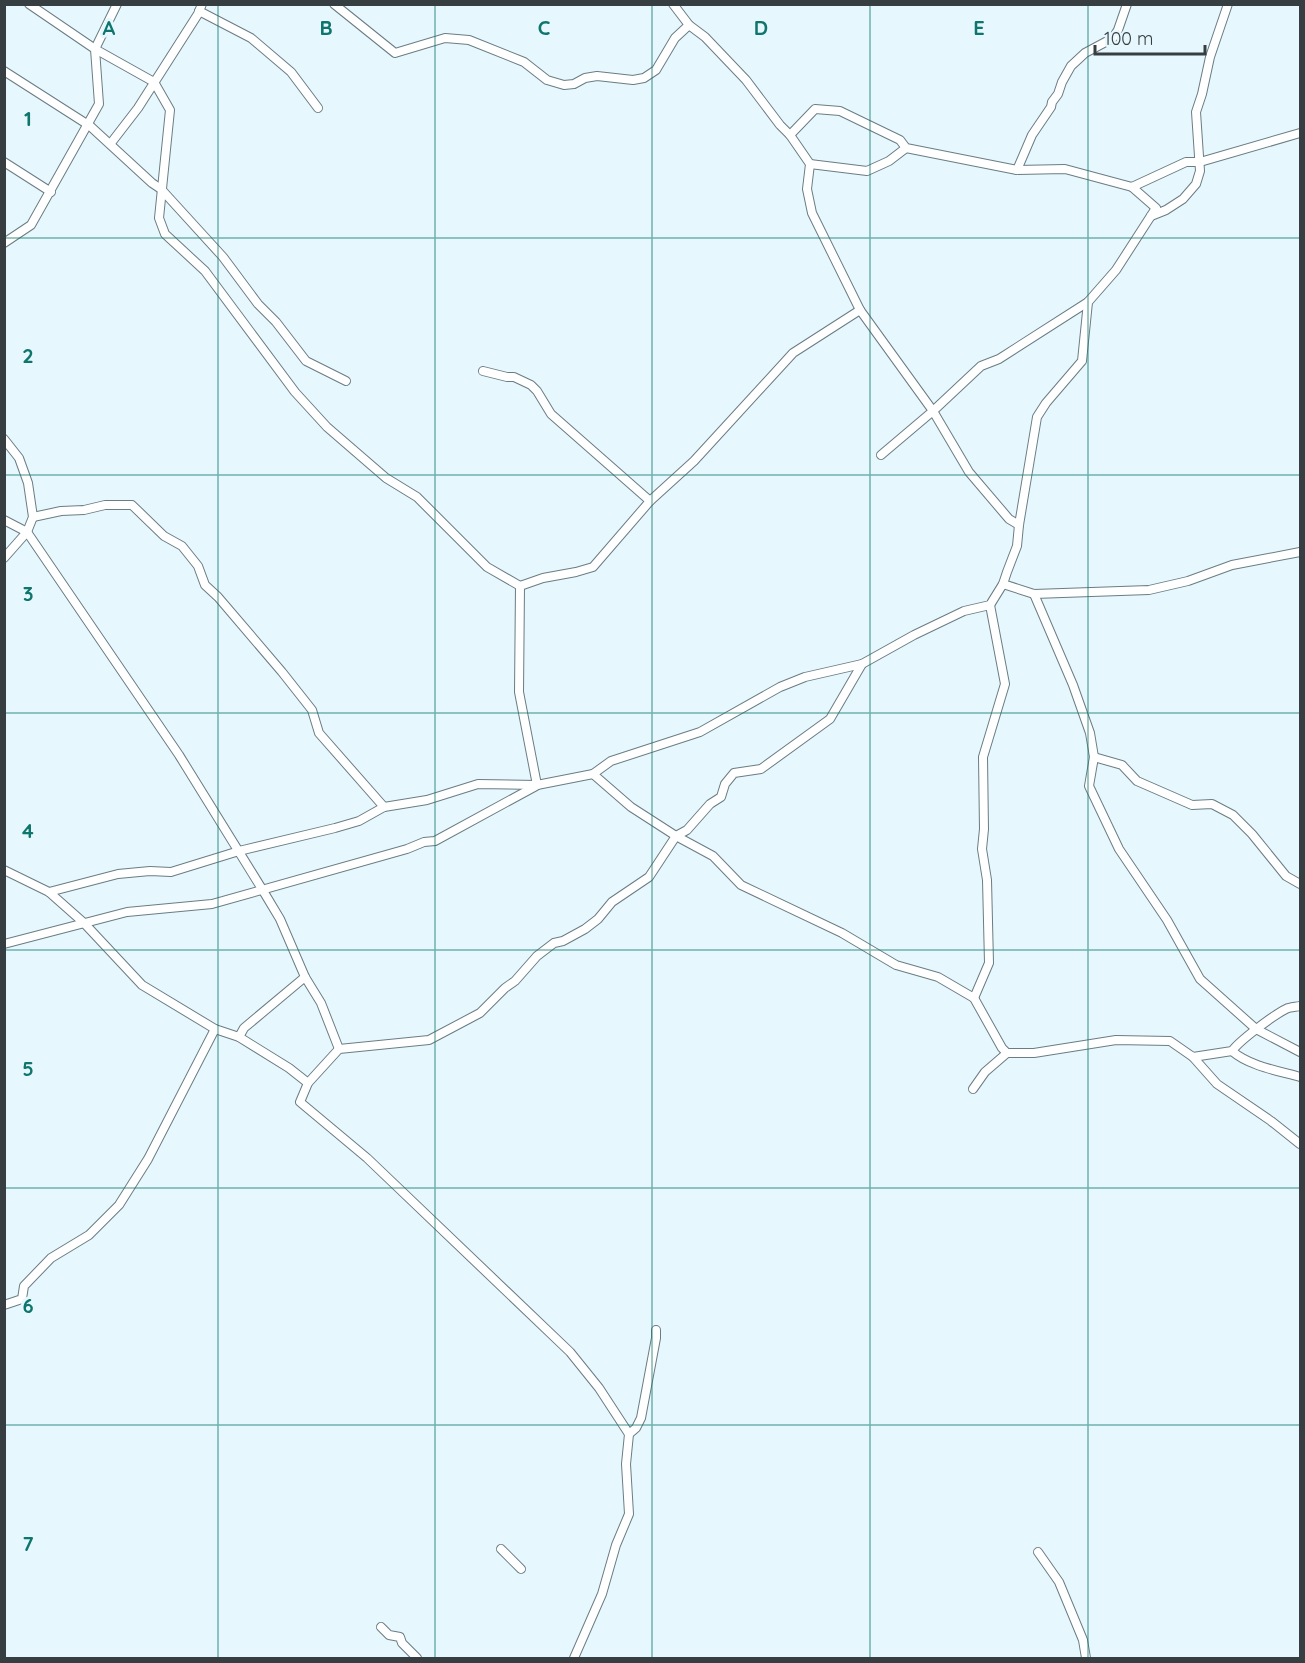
<svg xmlns="http://www.w3.org/2000/svg" width="1305" height="1663" viewBox="0 0 1305 1663" font-family="Quicksand,sans-serif">
  <style>
    .lines { fill: none; stroke-linecap: round; stroke-linejoin: round }
    .minor-casing { stroke: #6a7d83; stroke-width: 10 }
    .minor { stroke: #fff; stroke-width: 8 }
    .grid { fill: none; stroke: #0f766e; stroke-width: 1.5; stroke-opacity: 0.55 }
    .grid-label { font-size: 20px; text-anchor: middle; font-weight: bold; fill: #0f766e; stroke: #e6f7fd; stroke-width: 6; stroke-linejoin: round; paint-order: stroke }
  </style>
  <rect width="100%" height="100%" fill="#e6f7fd"/>
  <g class="lines">
    <g class="minor-casing">
      <g id="minor">
        <path d="M117 4 95 49 154 82 170 110 159 218 165 234 205 271 295 392 327 427 386 478 417 497 487 567 520 586"/>
        <path d="M334 4 395 53 445 38 469 40 524 62 547 80 564 85 574 84 585 78 597 76 633 80 644 78 656 70 675 38 689 25"/>
        <path d="M673 4 689 25 705 37 746 80 780 125 790 135 810 164 807 189 812 213 860 310 933 411 969 472 1009 519 1019 525"/>
        <path d="M199 11 251 38 291 72 318 108"/>
        <path d="M4 71 90 126 152 183 161 189 223 257 258 304 276 322 306 361 346 381"/>
        <path d="M790 135 815 109 840 111 900 140 906 148 1017 170 1065 169 1132 187 1186 162H1200L1300 133"/>
        <path d="M111 143 138 108 198 14 202 4"/>
        <path d="M4 162 51 192"/>
        <path d="M810 164 867 171 889 161 906 148"/>
        <path d="M1017 170 1032 135 1051 107 1052 102 1058 94 1062 82 1071 66 1085 53 1113 38 1118 30 1127 4"/>
        <path d="M1151 216 1166 210 1183 199 1196 184 1200 171 1196 112 1202 94 1210 57 1228 4"/>
        <path d="M4 243 31 225 99 104 95 49 29 4"/>
        <path d="M483 371 507 377H514L531 385 537 391 551 414 650 501"/>
        <path d="M4 439 19 458 28 483 33 517 27 532 4 558"/>
        <path d="M881 455 933 411 981 366 999 359 1088 302 1116 270 1156 208 1132 187"/>
        <path d="M33 517 61 511 84 510 105 505H132L164 536 182 546 198 566 205 585 218 597 282 672 312 710 319 733 384 807"/>
        <path d="M4 520 27 532 179 755 262 889 280 919 305 977 321 1003 339 1049"/>
        <path d="M1003 584 1034 594 1149 590 1188 581 1232 565 1300 552"/>
        <path d="M520 586 543 578 576 572 593 567 650 501 694 461 793 353 860 310"/>
        <path d="M520 586 519 692 537 785"/>
        <path d="M1034 594 1073 685 1090 733 1094 757 1089 786 1119 849 1167 920 1200 979 1256 1029 1300 1052"/>
        <path d="M1094 757 1122 765 1137 781 1192 805 1212 804 1233 815 1252 834 1286 876 1300 884"/>
        <path d="M593 774 631 807 676 836 713 856 741 885 842 933 896 965 938 977 974 998 1002 1048 1007 1053"/>
        <path d="M4 870 49 892 84 923 142 985 215 1029 239 1037 289 1068 308 1083"/>
        <path d="M49 892 118 874 150 871 171 872 239 851 335 828 359 821 384 807 427 800 478 784 537 785 593 774 611 761 700 732 780 687 805 677 862 664 914 635 964 611 990 605 1003 584 1007 572 1017 546 1019 525 1037 417 1046 403 1082 361 1088 302"/>
        <path d="M4 944 127 912 212 904 407 849 424 842 435 841 536 786"/>
        <path d="M974 998 989 963 987 880 982 849 984 829 983 757 1005 684 990 605"/>
        <path d="M239 1037 244 1028 305 977"/>
        <path d="M1232 1051C1249 1066 1279 1071 1300 1077"/>
        <path d="M1193 1057 1217 1084 1271 1121 1300 1144"/>
        <path d="M973 1089 985 1072 1007 1053H1034L1116 1040 1170 1041 1193 1057 1232 1051C1240 1040 1274 1015 1286 1009 1290 1007 1296 1007 1300 1006"/>
        <path d="M4 1305 22 1299 24 1286 51 1258 89 1235 119 1205 148 1159 215 1029"/>
        <path d="M629 1434 636 1428 641 1418 656 1338V1330"/>
        <path d="M501 1549 521 1569"/>
        <path d="M1038 1552 1059 1582 1083 1640 1086 1658"/>
        <path d="M381 1627 389 1635 400 1637 402 1643 417 1658"/>
        <path d="M574 1658 602 1594 616 1545 629 1514 626 1464 629 1434 599 1388 570 1352 367 1158 300 1102 308 1083 339 1049 429 1040 480 1013 505 988 515 981 537 956 554 943 563 941 585 929 598 919 612 902 649 877 676 836 687 830 710 804 721 797 725 784 734 773 761 769 830 719 862 664"/>
      </g>
    </g>
    <use href="#minor" class="minor"/>
  </g>
  <path class="grid" d="M218 4V1658M435 4V1658M652 4V1658M870 4V1658M1088 4V1658M4 238H1300M4 475H1300M4 713H1300M4 950H1300M4 1188H1300M4 1425H1300"/>
  <g class="grid-label">
    <text x="109" y="35">A</text>
    <text x="326" y="35">B</text>
    <text x="544" y="35">C</text>
    <text x="761" y="35">D</text>
    <text x="979" y="35">E</text>
    <text x="28" y="126">1</text>
    <text x="28" y="363">2</text>
    <text x="28" y="601">3</text>
    <text x="28" y="838">4</text>
    <text x="28" y="1076">5</text>
    <text x="28" y="1313">6</text>
    <text x="28" y="1551">7</text>
  </g>
  <rect width="1305" height="1663" fill="none" stroke="#363e41" stroke-width="12"/>
  <path d="M1095 45v9h110v-9" fill="none" stroke="#363e41" stroke-width="3"/>
  <text x="1104" y="45" font-size="18" fill="#363e41" stroke="#e6f7fd" stroke-width="4.5" paint-order="stroke">100 m</text>
</svg>
